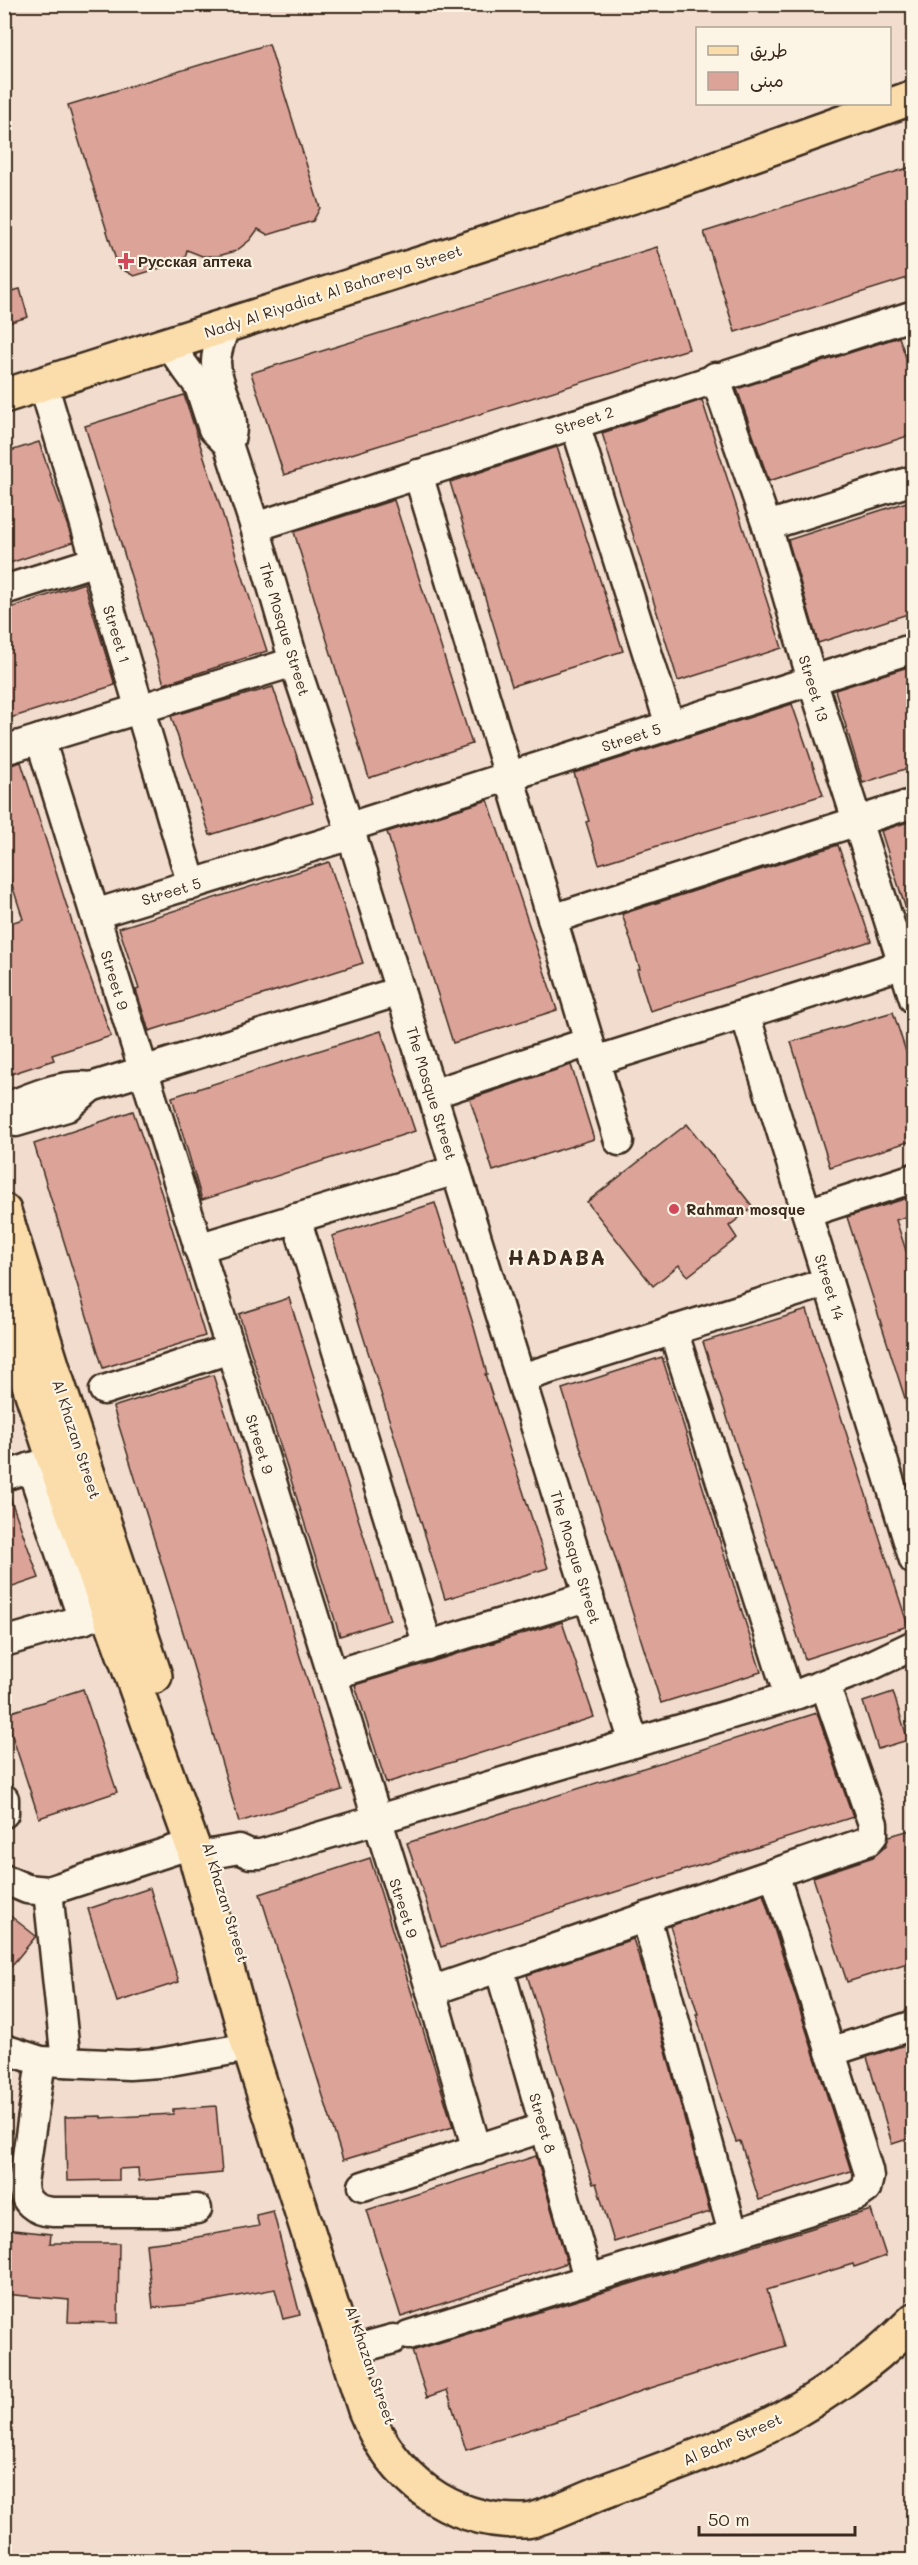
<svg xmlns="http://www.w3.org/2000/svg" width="918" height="2565" viewBox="0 0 918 2565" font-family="Mali,'Playpen Sans Arabic',sans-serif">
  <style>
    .building { fill: #dca399; stroke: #3b2a1e; stroke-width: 1.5 }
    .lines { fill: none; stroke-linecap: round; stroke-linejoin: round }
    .minor-casing { stroke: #3b2a1e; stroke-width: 33 }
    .major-casing { stroke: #3b2a1e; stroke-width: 38 }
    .minor { stroke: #fcf5e5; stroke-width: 28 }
    .major { stroke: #fbddab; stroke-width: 33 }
    .poi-dot { fill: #d1495b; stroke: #fcf5e5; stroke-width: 2 }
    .labels { text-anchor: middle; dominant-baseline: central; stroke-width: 4.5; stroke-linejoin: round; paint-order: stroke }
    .poi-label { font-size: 15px; font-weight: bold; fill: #3b2a1e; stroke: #fcf5e5; text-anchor: start }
    .street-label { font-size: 15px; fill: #3b2a1e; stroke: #fcf5e5 }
    .district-label { font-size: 21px; font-weight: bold; letter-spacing: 1.5px; fill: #3b2a1e; stroke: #fcf5e5 }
  </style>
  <rect width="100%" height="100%" fill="#f2dcce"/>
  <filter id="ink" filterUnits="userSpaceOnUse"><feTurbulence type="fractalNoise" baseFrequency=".0167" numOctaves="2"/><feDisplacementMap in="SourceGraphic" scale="12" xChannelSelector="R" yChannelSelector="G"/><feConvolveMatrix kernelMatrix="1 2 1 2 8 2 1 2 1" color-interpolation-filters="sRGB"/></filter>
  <g filter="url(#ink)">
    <g class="building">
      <path d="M269 44 320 208 313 221 268 235 258 229 250 240 236 251 218 256H202L187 250 184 261 134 276 118 267 68 105Z"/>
      <path d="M914 166V276L735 332 704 232Z"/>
      <path d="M657 247 689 349 284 475 251 373Z"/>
      <path d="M20 289 28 317 4 324V293Z"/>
      <path d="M899 337 914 381V434L769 481 737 389Z"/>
      <path d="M184 395 267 651 164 684 85 426Z"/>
      <path d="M702 400 782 648 678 681 602 433Z"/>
      <path d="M39 442 73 542 4 565V453Z"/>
      <path d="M557 447 623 651 512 686 450 482Z"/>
      <path d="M394 500 472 744 369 778 294 532Z"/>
      <path d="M907 502 914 521V612L818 643 788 540Z"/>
      <path d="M84 583 115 685 4 720V610Z"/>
      <path d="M911 666 914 673V766L863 783 835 690Z"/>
      <path d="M273 687 313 803 210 835 171 716Z"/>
      <path d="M792 704 823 795 599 864 586 822 589 821 574 773Z"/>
      <path d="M21 762 82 954 111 1036 52 1055 54 1060 11 1074 4 1055V925L23 919 4 860V767Z"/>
      <path d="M488 800 557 1010 453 1043 387 832Z"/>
      <path d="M914 820V921L910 922 881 831Z"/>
      <path d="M838 845 871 941 650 1011 637 970 640 969 622 914Z"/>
      <path d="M329 862 363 963 149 1031 136 990 139 989 119 928Z"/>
      <path d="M893 1012 914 1076V1140L830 1167 791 1042Z"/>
      <path d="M381 1031 415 1131 202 1200 172 1097Z"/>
      <path d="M571 1065 594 1139 493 1171 470 1099Z"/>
      <path d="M133 1111 161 1192 205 1336 103 1368 34 1144Z"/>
      <path d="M687 1124 753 1207 729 1226 737 1238 688 1276 679 1265 653 1286 587 1202Z"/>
      <path d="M914 1196V1214L896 1220 914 1275V1414H910L847 1217Z"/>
      <path d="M435 1203 474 1327 487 1374H485L548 1568 445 1599 332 1236Z"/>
      <path d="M289 1298 390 1620 340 1636 239 1314Z"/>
      <path d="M807 1310 908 1626 805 1659 703 1342Z"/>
      <path d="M662 1357 761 1672 661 1703 562 1389Z"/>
      <path d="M213 1375 270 1549 297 1647 342 1790 239 1822 187 1645 113 1407Z"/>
      <path d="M4 1492H8L39 1578 4 1590Z"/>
      <path d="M562 1622 594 1717 386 1783 355 1685Z"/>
      <path d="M83 1689 117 1792 39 1818 5 1714Z"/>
      <path d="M893 1692 908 1740 878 1749 863 1702Z"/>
      <path d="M817 1713 853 1817 441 1947 407 1843Z"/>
      <path d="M914 1829V1961L847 1982 813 1877 873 1857 886 1846 889 1836Z"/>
      <path d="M370 1858 453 2127 343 2160 260 1894Z"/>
      <path d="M150 1888 179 1982 117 2002 88 1909Z"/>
      <path d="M763 1894 851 2171 759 2200 740 2141 736 2142 720 2095 696 2014H698L670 1926Z"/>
      <path d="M4 1911 36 1936 4 1975Z"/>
      <path d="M633 1939 645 1975 710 2212 614 2242 596 2183 593 2184 527 1975Z"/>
      <path d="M914 2042V2137L892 2144 867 2057Z"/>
      <path d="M216 2106 222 2173 139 2181 138 2168 119 2169V2180L67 2181 65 2117 101 2116V2118L173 2114V2109Z"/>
      <path d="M536 2156 567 2263 401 2317 367 2210Z"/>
      <path d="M871 2210 886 2256 854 2267 853 2264 767 2290 785 2346 641 2391 594 2409 466 2450 447 2390 427 2397 412 2351Z"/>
      <path d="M273 2211 300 2315 283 2319 275 2289 195 2304 153 2308 146 2244 186 2239 259 2226 256 2215Z"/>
      <path d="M4 2229 51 2234 50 2243H119L118 2323 68 2322 69 2300 4 2294Z"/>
    </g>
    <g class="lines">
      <g class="minor-casing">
        <g id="minor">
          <path d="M225 326C222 337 216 350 216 362 216 391 242 415 228 444"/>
          <path d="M168 344 199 386 213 429 228 444 255 527 294 662 349 827 634 1743"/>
          <path d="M715 377 767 526 812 680 914 999"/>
          <path d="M43 383 192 885"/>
          <path d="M575 424 670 725"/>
          <path d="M418 474 619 1141"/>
          <path d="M767 526 914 480"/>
          <path d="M255 527 914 315"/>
          <path d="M4 590 96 561"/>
          <path d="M40 739 431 1991 477 2150"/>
          <path d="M4 750 294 662"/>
          <path d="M349 827 914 648"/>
          <path d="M95 914 351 835"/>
          <path d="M552 919 914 803"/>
          <path d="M745 1014 914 1560"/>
          <path d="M595 1061 914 961"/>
          <path d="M432 1094 589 1042"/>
          <path d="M4 1108C33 1097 60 1083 91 1087L400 991"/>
          <path d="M16 1122 67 1107 91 1087"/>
          <path d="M807 1213 914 1178"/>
          <path d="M296 1218 428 1646"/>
          <path d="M198 1248 456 1170"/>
          <path d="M673 1330 789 1697"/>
          <path d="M521 1378 828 1282"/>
          <path d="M104 1390 230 1349"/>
          <path d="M31 1467 83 1620"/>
          <path d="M4 1476 48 1462"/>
          <path d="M4 1642 101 1614"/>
          <path d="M332 1675 589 1596"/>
          <path d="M4 1799V1813"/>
          <path d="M211 1854 239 1849 250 1854H261L798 1694 868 1667 914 1645"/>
          <path d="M4 1879 27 1889 48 1891 192 1844"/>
          <path d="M48 1891 66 2062"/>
          <path d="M646 1917 733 2233"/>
          <path d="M499 1967 588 2278"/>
          <path d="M431 1991 868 1841 873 1835V1824L825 1685"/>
          <path d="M4 2049 41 2061 129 2065 159 2063 249 2047"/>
          <path d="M830 2052 914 2025"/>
          <path d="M41 2061 23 2183C23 2202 35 2211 53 2212H165L197 2209"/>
          <path d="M363 2186 545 2127"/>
          <path d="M409 2335 856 2196 866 2189 869 2177 868 2170 774 1873"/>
          <path d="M364 2347 393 2339"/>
        </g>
      </g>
      <g class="major-casing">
        <g id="major">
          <path d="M4 396 662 187 914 97"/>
          <path d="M4 1211 57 1381 155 1676"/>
          <path d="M4 1309 54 1460 192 1844 249 2047 365 2410C393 2479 449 2523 525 2521 539 2521 586 2498 602 2492 651 2473 702 2456 750 2434 810 2407 868 2367 914 2320"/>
        </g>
      </g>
      <use href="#minor" class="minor"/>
      <use href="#major" class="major"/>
    </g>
  </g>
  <g class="poi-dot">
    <path d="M123 252h6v6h6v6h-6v6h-6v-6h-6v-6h6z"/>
    <circle cx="674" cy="1209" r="6"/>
  </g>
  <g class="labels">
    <g class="poi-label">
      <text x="138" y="261">Русская аптека</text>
      <text x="686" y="1209">Rahman mosque</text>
    </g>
    <g class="street-label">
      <text transform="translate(333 291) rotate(-18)">Nady Al Riyadiat Al Bahareya Street</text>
      <text transform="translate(584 420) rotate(-18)">Street 2</text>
      <text transform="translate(285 629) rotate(73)">The Mosque Street</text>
      <text transform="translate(117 634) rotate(73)">Street 1</text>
      <text transform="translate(814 688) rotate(73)">Street 13</text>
      <text transform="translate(631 737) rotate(-18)">Street 5</text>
      <text transform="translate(171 891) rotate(-17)">Street 5</text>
      <text transform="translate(115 980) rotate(73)">Street 9</text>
      <text transform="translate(432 1093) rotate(73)">The Mosque Street</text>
      <text transform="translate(830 1287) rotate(73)">Street 14</text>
      <text transform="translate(77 1439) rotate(72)">Al Khazan Street</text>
      <text transform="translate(260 1444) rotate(73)">Street 9</text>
      <text transform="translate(576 1557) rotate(73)">The Mosque Street</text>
      <text transform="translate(226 1902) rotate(73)">Al Khazan Street</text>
      <text transform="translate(404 1908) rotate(72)">Street 9</text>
      <text transform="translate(543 2123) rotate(74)">Street 8</text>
      <text transform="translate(371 2365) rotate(71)">Al Khazan Street</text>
      <text transform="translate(732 2439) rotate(-24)">Al Bahr Street</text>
    </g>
    <g class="district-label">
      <text x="557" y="1256">HADABA</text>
    </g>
  </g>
  <rect width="918" height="2565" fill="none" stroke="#fcf5e5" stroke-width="24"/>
  <rect x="12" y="12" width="894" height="2541" fill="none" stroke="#3b2a1e" stroke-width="2" filter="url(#ink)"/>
  <rect x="696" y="27" width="195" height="78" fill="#fcf5e5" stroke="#afa495" stroke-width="1.5"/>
  <rect x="708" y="46" width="30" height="9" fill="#fbddab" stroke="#afa495" stroke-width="1.5"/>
  <text x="750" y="57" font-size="18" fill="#3b2a1e">طريق</text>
  <rect x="708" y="72" width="30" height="18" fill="#dca399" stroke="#afa495" stroke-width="1.5"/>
  <text x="750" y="87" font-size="18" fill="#3b2a1e">مبنى</text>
  <path d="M699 2526v9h156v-9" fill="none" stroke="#3b2a1e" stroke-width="3"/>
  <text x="708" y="2526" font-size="18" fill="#3b2a1e" stroke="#fcf5e5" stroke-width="4.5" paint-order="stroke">50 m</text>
</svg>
